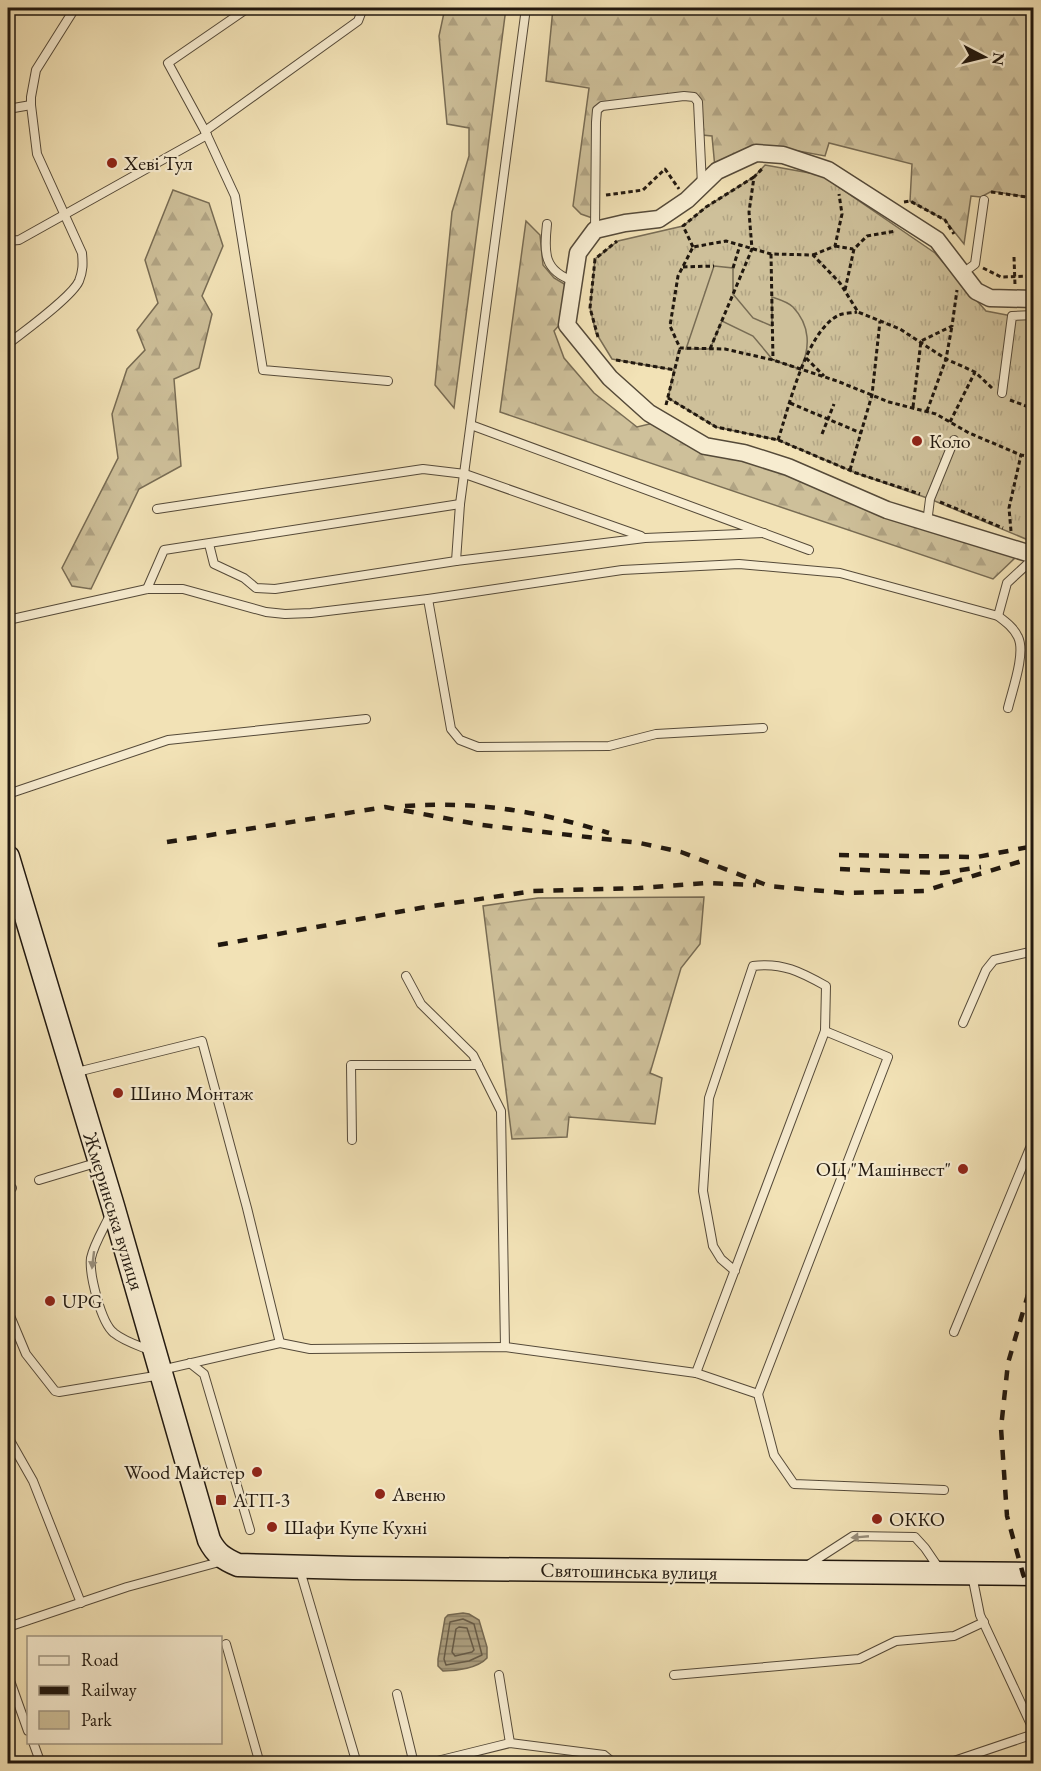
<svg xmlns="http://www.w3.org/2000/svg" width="1041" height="1771" viewBox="0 0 1041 1771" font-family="'EB Garamond',serif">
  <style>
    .grass { fill: url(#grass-tufts); stroke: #786c54; stroke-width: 1.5 }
    .forest { fill: url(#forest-firs); stroke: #786c54; stroke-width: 1.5 }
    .park { fill: #cec09a; stroke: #786c54; stroke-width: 1.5 }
    .water { fill: url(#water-rules); stroke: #746851; stroke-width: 1.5 }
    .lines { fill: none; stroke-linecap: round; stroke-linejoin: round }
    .shore { stroke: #665a46; stroke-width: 1.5 }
    .service-casing { stroke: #554a39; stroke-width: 10 }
    .minor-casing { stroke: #554a39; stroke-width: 19 }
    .secondary-casing { stroke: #21180f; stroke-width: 25 }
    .path { stroke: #21180f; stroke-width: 3; stroke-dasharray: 4.5 3; stroke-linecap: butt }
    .service { stroke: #f7ecd0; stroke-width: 8 }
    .minor { stroke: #f7ecd0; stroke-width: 16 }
    .secondary { stroke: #f7ecd0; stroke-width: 22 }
    .rail { stroke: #21180f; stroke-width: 4.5; stroke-dasharray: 10 10; stroke-linecap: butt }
    .oneway { fill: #978d79 }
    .poi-dot { fill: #8f2418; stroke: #f7ecd0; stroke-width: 2 }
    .labels { text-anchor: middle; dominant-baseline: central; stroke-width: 4.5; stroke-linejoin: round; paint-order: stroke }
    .poi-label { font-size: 20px; fill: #21180f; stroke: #f7ecd0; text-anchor: start }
    .street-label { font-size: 20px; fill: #21180f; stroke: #f7ecd0 }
  </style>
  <defs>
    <pattern id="grass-tufts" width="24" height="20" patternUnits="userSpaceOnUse" patternTransform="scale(1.5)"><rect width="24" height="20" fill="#cec09a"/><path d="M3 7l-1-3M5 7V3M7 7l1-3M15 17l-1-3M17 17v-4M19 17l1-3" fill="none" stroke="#b1a484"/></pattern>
    <pattern id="forest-firs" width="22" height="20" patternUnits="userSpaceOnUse" patternTransform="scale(1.5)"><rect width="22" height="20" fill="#cec09a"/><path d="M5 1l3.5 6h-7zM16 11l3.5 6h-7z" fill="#b1a484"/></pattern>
    <pattern id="water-rules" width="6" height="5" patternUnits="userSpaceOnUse" patternTransform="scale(1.5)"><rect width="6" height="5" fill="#ab9d7d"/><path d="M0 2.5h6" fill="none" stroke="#8b7f65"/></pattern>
  </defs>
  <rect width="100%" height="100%" fill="#f2e2b6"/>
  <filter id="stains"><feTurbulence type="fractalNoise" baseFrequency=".00333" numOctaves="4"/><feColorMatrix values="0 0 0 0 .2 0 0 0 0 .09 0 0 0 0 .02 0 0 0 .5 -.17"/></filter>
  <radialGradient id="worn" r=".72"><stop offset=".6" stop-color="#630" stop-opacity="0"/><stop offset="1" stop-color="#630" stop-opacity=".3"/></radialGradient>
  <path class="grass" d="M765 165 821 175 935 253 986 311 1012 316 1033 315V542L930 499 856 473 778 440 716 427 668 398 674 370 612 359 596 333 590 308 595 259 618 241 683 226 706 207 754 177Z"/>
  <g class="forest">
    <path d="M445 8H506L454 408 435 385 452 212 469 156V128L447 124 439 36Z"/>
    <path d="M553 8H1033V198L992 191 981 197 971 196 964 244 945 220 910 201 912 164 829 143 825 156 782 148 715 168 712 136 702 135 695 95 601 103 595 219 581 214 573 206 589 88 546 81Z"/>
    <path d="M173 190 209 203 223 246 202 296 212 314 199 368 174 379 181 466 139 489 91 589 72 586 62 568 118 458 112 414 127 369 145 350 137 330 158 303 145 260Z"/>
    <path d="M526 221 540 235 543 265 554 278 566 285 562 322 554 331 564 358 594 393 637 427 662 421 748 460 1016 557 993 579 500 412Z"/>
    <path d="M704 897 700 944 681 968 650 1073 662 1078 655 1124 569 1117 567 1137 512 1139 483 906 538 898Z"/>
  </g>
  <path class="park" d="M714 266 733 268V294L753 318 772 326V297C778 299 788 302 793 307 810 325 811 348 800 369L773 360 753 336 722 321 710 349H686Z"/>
  <path class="water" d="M463 1613 469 1614 479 1620 487 1647V1658C478 1668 457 1671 443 1671L438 1666V1659L445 1618 448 1615Z"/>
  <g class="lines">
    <g class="shore">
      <path d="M463 1619 474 1624 482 1655 469 1661 446 1665 444 1659 450 1622Z"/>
      <path d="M459 1627 467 1628 474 1650 472 1652 455 1656 452 1652 456 1629Z"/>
    </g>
    <g class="service-casing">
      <g id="service">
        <path d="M248 8 168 63 205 131 235 196 263 370 388 381"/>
        <path d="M8 109 31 105"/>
        <path d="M205 131 358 21 363 8"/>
        <path d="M547 224C544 252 543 271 574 281"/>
        <path d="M595 230 596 122 597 110 602 106 684 96 694 97 698 102 702 185"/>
        <path d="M8 241 19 240 207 135"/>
        <path d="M963 273 975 264 984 200"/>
        <path d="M8 344C23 332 72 297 79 281 83 271 83 264 82 253L37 154 31 105V97L36 70 75 8"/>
        <path d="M1002 393 1012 316 1034 315"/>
        <path d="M471 425 809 550"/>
        <path d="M157 509 423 469 465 474 641 536"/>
        <path d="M927 523 930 499 954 440"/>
        <path d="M209 544 214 564 244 578 256 588 275 589 456 561 645 538 764 533"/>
        <path d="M456 561 460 504 526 8"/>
        <path d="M147 589 164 550 460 504"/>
        <path d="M428 599 451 729 460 740 478 747 609 746 656 734 763 728"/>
        <path d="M998 616 1007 583 1034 558"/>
        <path d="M8 620 147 589H183L266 612 285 614 311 613 428 599 622 570 739 564 840 573 998 616C1006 622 1014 628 1018 637 1026 653 1012 691 1008 708"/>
        <path d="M8 794 168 740 366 719"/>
        <path d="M406 976 421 1004 473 1055 501 1111 505 1347"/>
        <path d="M963 1023 986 970 994 960 1034 951"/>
        <path d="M73 1073 202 1041 247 1208 280 1343"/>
        <path d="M352 1140 351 1065H478"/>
        <path d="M39 1180 99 1162"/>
        <path d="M8 1189 12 1188"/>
        <path d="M110 1215C104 1228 94 1244 91 1258 89 1274 101 1323 114 1333 125 1342 140 1346 152 1351"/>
        <path d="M8 1311 26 1354 55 1391 59 1392 161 1375"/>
        <path d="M954 1332 1030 1148 1034 1146"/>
        <path d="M190 1363 204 1374 250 1530"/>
        <path d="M161 1370 280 1343 310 1349 505 1347 696 1373 758 1394 774 1455 794 1484 944 1490"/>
        <path d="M696 1373 825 1031 826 986C801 972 782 962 753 966L709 1098 703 1191 713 1246 721 1259 735 1271"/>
        <path d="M758 1394 888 1057 825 1031"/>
        <path d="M8 1437 33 1481 81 1603"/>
        <path d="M299 1567 357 1764"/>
        <path d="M805 1567 853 1536 915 1537 925 1548 940 1570"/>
        <path d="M972 1575 980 1615 1034 1731"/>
        <path d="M8 1627 127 1587 223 1561"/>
        <path d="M226 1644 260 1764"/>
        <path d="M8 1675 28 1731"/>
        <path d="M499 1675 510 1743"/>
        <path d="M674 1675 859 1659 896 1641 954 1636 984 1622"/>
        <path d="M397 1694 414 1764"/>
        <path d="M33 1742 41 1764"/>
        <path d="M425 1764 510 1743 604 1755 615 1764"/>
        <path d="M945 1764 1034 1734"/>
      </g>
    </g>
    <g class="minor-casing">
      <path id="minor" d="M1034 299 990 298 976 291 937 240 828 170 783 155 756 153 717 171 687 200 659 219 625 223 595 230 578 253 567 325 610 378 649 413 705 446 744 453 788 467 887 510 1034 555"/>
    </g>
    <g class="secondary-casing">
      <path id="secondary" d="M8 857 113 1206 209 1540C216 1554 224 1559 238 1565L353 1568 1034 1574"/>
    </g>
    <g class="path">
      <path d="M991 192 1034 198"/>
      <path d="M606 195 643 190 665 169 679 189"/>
      <path d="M904 202 910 201 945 220 954 234"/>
      <path d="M835 246 853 249"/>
      <path d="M693 247 683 226 706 207 754 177"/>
      <path d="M771 254 773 360"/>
      <path d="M813 255 835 246 842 214 839 194"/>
      <path d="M1014 257 1015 285"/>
      <path d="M683 267 714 266"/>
      <path d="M733 268 740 245"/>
      <path d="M983 268 1001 277 1034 276"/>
      <path d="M845 290 854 249 867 236 896 231"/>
      <path d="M598 337 590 308 595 259 617 241"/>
      <path d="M710 349 752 249 749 212 754 177 763 168"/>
      <path d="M806 358 824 376"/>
      <path d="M616 360 675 370"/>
      <path d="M992 388 975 372 946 359 900 329 858 312 840 283 813 255 771 254 726 241 693 247 678 276 670 326 680 348 725 349 773 360 837 381 889 402 936 414 969 433 1021 455 1034 457"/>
      <path d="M668 398 716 427 778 440 856 473 920 494"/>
      <path d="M1010 400 1034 409"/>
      <path d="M790 403 861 433"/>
      <path d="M666 405 680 348"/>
      <path d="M913 407 921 341 952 326 957 290"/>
      <path d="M927 411 946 359 952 326"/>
      <path d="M950 422 975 372"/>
      <path d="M822 434 834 404"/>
      <path d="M778 440C789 407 806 331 839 315 844 313 852 313 857 312"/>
      <path d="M850 470 872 395 880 321"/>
      <path d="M940 502 1003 528"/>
      <path d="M1011 531 1009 508 1021 455"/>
    </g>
    <use href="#service" class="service"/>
    <use href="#minor" class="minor"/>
    <use href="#secondary" class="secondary"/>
    <g class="rail">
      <path d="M405 806C480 801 537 811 609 833"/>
      <path d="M167 842 385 807 482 825 640 843 681 852 769 886 845 893 924 891 1022 861 1034 855"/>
      <path d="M839 855 977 857 1034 846"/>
      <path d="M840 869 941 873 981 867"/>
      <path d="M218 945 420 908 533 891 639 888 708 883 756 885"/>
      <path d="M1034 1274 1008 1363 1001 1428 1007 1516 1023 1574 1034 1600"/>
    </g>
  </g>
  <defs><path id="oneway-solid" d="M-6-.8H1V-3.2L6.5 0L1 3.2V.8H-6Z" transform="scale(1.5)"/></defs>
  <g class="oneway">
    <use href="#oneway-solid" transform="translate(93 1260) rotate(97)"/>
    <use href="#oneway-solid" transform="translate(860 1537) rotate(175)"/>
  </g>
  <g class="poi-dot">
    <circle cx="112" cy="163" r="6"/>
    <circle cx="917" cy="441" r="6"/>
    <circle cx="118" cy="1093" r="6"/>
    <circle cx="963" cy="1169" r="6"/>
    <circle cx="50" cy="1301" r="6"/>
    <circle cx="257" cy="1472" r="6"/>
    <circle cx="380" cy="1494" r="6"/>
    <rect x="215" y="1494" width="12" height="12" rx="3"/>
    <circle cx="877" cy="1519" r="6"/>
    <circle cx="272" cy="1527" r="6"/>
  </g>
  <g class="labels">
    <g class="poi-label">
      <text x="124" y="163">Хеві Тул</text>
      <text x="929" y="441">Коло</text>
      <text x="130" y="1093">Шино Монтаж</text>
      <text x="951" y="1169" text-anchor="end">ОЦ "Машінвест"</text>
      <text x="62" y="1301">UPG</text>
      <text x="245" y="1472" text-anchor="end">Wood Майстер</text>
      <text x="392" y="1494">Авеню</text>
      <text x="233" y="1500">АТП-3</text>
      <text x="889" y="1519">ОККО</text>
      <text x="284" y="1527">Шафи Купе Кухні</text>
    </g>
    <g class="street-label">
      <text transform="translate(114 1211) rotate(73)">Жмеринська вулиця</text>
      <text transform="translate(629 1571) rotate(1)">Святошинська вулиця</text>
    </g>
  </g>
  <rect width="1041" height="1771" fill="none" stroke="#f2e2b6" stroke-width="30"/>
  <rect x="9" y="9" width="1023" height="1753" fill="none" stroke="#21180f" stroke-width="3"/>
  <rect x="15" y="15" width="1011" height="1741" fill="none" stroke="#21180f" stroke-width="1.5"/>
  <rect x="27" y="1636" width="195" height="108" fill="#f7ecd0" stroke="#a19783" stroke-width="1.5"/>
  <rect x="39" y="1656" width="30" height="9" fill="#f7ecd0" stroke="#a19783" stroke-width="1.5"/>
  <text x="81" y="1666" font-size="18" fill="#21180f">Road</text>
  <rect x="39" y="1686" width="30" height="9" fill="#21180f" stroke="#a19783" stroke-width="1.5"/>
  <text x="81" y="1696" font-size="18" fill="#21180f">Railway</text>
  <rect x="39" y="1711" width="30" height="18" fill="#cec09a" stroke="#a19783" stroke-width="1.5"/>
  <text x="81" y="1726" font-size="18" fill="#21180f">Park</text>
  <g transform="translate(984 57) rotate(97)" stroke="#f7ecd0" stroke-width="4.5" paint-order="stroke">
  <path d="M0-4.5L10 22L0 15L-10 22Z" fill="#21180f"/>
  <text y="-9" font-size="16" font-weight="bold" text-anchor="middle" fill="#21180f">N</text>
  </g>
  <rect width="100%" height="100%" filter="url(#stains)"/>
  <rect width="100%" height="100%" fill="url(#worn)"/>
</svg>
